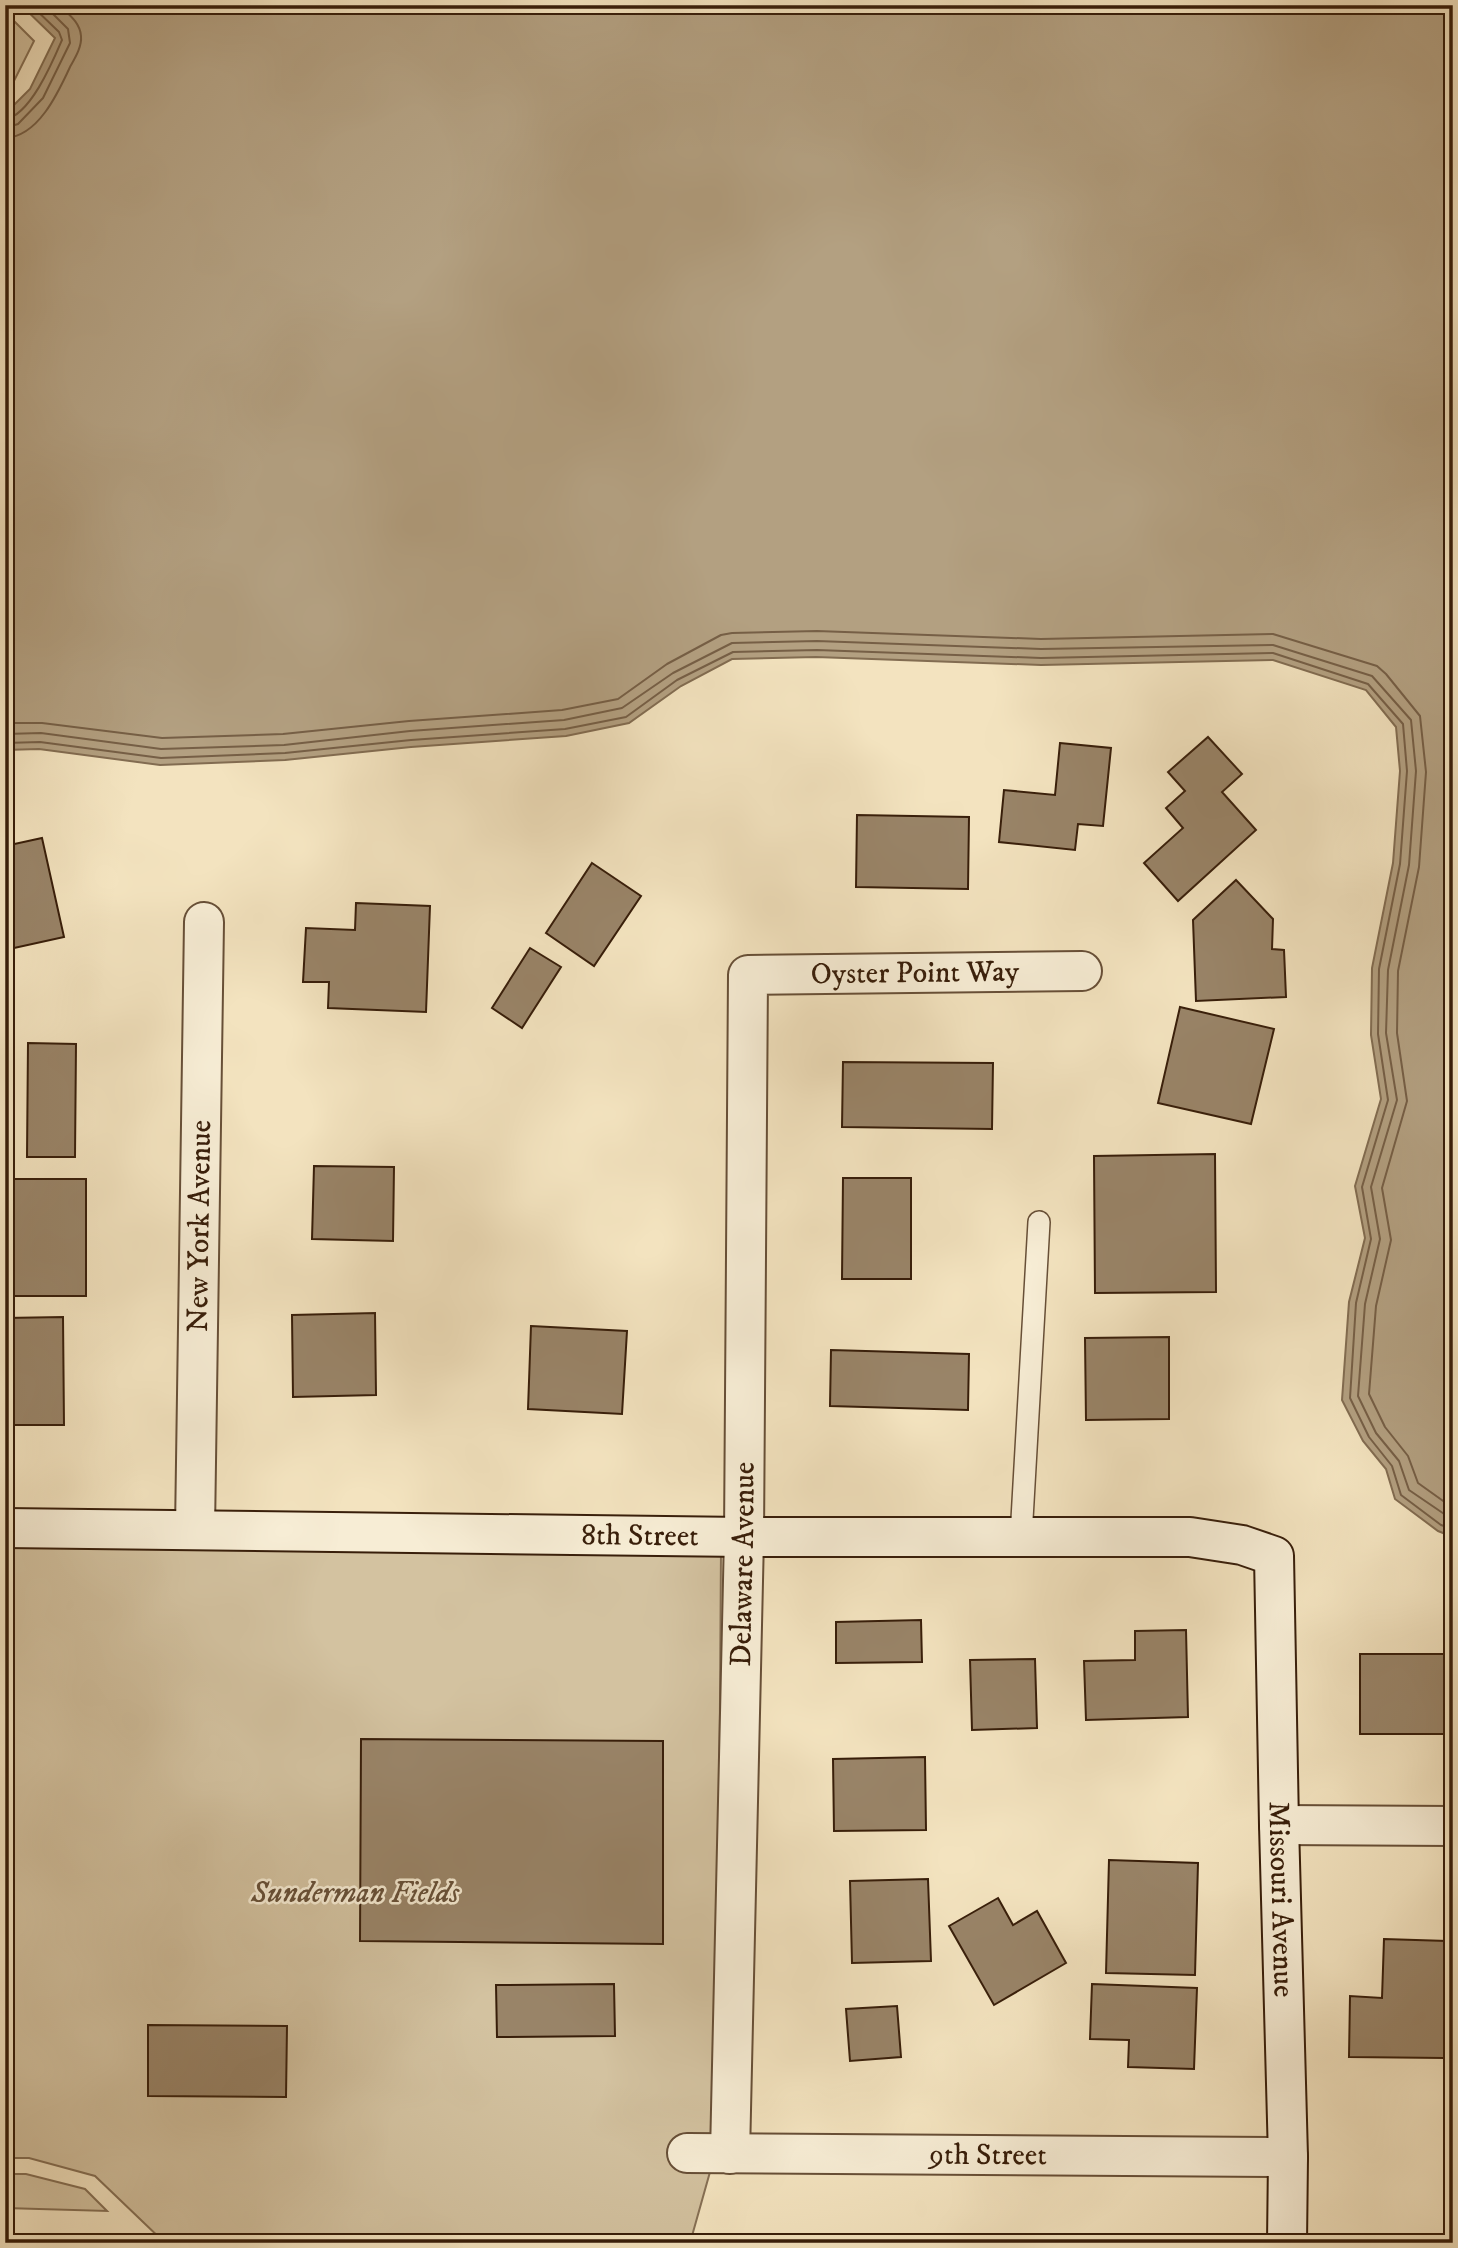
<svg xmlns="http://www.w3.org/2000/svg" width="1458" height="2248" viewBox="0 0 1458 2248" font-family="'IM FELL DW Pica',serif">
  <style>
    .green { fill: #d3c2a0; stroke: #867055; stroke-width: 2 }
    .water { fill: #b3a081; stroke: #826c51; stroke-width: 2 }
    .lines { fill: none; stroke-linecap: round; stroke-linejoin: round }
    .shore { stroke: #765f46; stroke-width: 2 }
    .building { fill: #998468; stroke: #381e0a; stroke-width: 2 }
    .lane-casing { stroke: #674f37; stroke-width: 24 }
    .street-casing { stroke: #674f37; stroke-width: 42 }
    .secondary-casing { stroke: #381e0a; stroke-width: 42 }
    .lane { stroke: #f7edd5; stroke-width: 21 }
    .street { stroke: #f7edd5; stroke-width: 38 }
    .secondary { stroke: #f7edd5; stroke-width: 38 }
    .labels { text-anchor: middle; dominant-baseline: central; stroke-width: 5; stroke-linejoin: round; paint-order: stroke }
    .street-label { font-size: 30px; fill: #381e0a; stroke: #f7edd5 }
    .park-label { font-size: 30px; font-style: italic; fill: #664f37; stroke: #f7edd5 }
  </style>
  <rect width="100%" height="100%" fill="#f3e3bf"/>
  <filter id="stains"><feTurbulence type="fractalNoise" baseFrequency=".00286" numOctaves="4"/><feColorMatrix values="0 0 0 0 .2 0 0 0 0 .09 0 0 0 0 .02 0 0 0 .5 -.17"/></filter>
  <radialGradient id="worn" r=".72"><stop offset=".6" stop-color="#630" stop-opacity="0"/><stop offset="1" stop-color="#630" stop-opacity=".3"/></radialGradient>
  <g class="green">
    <path d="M5 12 34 41 14 81 5 90Z"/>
    <path d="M5 1538 721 1549 717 2147 690 2243H165L95 2176 29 2158H5Z"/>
    <path d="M5 2174H26L85 2189 107 2211 5 2208Z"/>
  </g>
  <path class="water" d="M21 5H1453V1537L1438 1531 1395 1499 1386 1469 1363 1441 1342 1400 1349 1302 1365 1238 1355 1186 1381 1099 1371 1035 1372 968 1393 863 1400 771 1396 727 1366 690 1273 660 1041 665 816 657 732 659 681 686 629 723 566 736 411 747 285 760 160 765 39 749 5 750V114L30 89 55 38Z"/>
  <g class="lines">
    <g class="shore">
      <path d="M5 119C30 116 53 61 62 40L59 32 31 5"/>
      <path d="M5 128 18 124 43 98 70 43 68 29 44 5"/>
      <path d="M5 138C38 137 58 93 70 67 75 58 82 47 81 36 80 22 68 14 59 5"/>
      <path d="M5 723H42L162 738 283 734 409 721 562 710 618 699 667 664 721 635 732 633 817 631 1041 639 1273 634 1377 666 1386 674 1420 716 1426 772 1419 867 1398 971 1397 1033 1407 1101 1382 1188 1391 1240 1376 1306 1369 1394 1385 1427 1408 1456 1418 1483 1453 1508"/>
      <path d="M5 734 41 733 161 749 284 745 410 731 564 720 622 708 673 673 732 643 817 641 1041 649 1273 645 1372 676 1411 720 1416 771 1409 865 1388 970 1386 1033 1397 1100 1371 1187 1380 1239 1365 1304 1358 1396 1376 1433 1399 1461 1409 1490 1453 1520"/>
      <path d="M5 743 40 742 161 758 285 753 411 740 565 729 626 717 677 680 733 652 817 650 1041 658 1273 653 1368 684 1403 724 1407 771 1400 864 1379 969 1378 1034 1388 1100 1362 1187 1371 1239 1356 1303 1350 1398 1369 1437 1392 1466 1401 1495 1441 1525 1453 1529"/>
    </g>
  </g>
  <g class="building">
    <path d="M1208 737 1242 774 1222 792 1256 830 1178 901 1144 863 1183 828 1166 808 1185 791 1168 772Z"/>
    <path d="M1060 743 1111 748 1103 826 1078 824 1075 850 999 842 1004 790 1055 795Z"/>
    <path d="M857 815 969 817 968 889 856 887Z"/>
    <path d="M42 838 64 937 5 950V846Z"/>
    <path d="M592 863 641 896 594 966 546 933Z"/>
    <path d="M1236 880 1273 919 1272 949 1284 950 1286 997 1196 1001 1193 920Z"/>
    <path d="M356 903 430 906 426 1012 328 1008 329 982H303L306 928 355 930Z"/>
    <path d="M530 948 561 967 522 1028 492 1008Z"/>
    <path d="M1180 1007 1274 1029 1251 1124 1158 1103Z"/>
    <path d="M28 1043 76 1044 75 1157H27Z"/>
    <path d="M843 1062 993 1063 992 1129 842 1127Z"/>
    <path d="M1215 1154 1216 1292 1095 1293 1094 1156Z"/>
    <path d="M314 1166 394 1167 393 1241 312 1239Z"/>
    <path d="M843 1178H911V1279H842Z"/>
    <rect x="5" y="1179" width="81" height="117"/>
    <path d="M375 1313 376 1395 293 1397 292 1315Z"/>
    <path d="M63 1317 64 1425H5V1318Z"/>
    <path d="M531 1326 627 1331 622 1414 528 1409Z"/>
    <path d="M1169 1337V1419L1086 1420 1085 1338Z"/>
    <path d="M831 1350 969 1354 968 1410 830 1406Z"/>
    <path d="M921 1620 922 1662 836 1663V1622Z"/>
    <path d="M1186 1630 1188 1717 1086 1720 1084 1661 1135 1660V1631Z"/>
    <rect x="1360" y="1654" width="93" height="80"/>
    <path d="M1035 1659 1037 1728 972 1730 970 1660Z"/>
    <path d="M361 1739 663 1741V1944L360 1941Z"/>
    <path d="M925 1757 926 1830 834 1831 833 1759Z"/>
    <path d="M1109 1860 1198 1863 1195 1975 1106 1973Z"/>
    <path d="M928 1879 931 1961 852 1963 850 1881Z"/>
    <path d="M998 1898 1013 1925 1037 1911 1066 1963 994 2005 949 1926Z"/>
    <path d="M1384 1939 1447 1941 1444 2058 1349 2057 1350 1996 1382 1998Z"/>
    <path d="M614 1984 615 2036 497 2037 496 1985Z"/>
    <path d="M1092 1984 1197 1988 1194 2069 1128 2067 1129 2040 1090 2039Z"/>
    <path d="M897 2006 901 2057 850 2061 846 2009Z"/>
    <path d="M148 2025 287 2026 286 2097 148 2096Z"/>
  </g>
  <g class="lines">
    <g class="lane-casing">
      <path id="lane" d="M1021 1537 1039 1222"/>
    </g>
    <g class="street-casing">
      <g id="street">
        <path id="s1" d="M195 1530 204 922"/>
        <path d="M1279 1825 1453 1826"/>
        <path id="s2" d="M687 2153 1288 2157"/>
        <path id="s3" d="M730 2154 744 1537 748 975 1082 971"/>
      </g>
    </g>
    <g class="secondary-casing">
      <g id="secondary">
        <path id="s4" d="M5 1528 744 1537H1190L1242 1545 1274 1556 1279 1825 1288 2157 1287 2243"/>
      </g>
    </g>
    <use href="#lane" class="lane"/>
    <use href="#street" class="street"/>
    <use href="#secondary" class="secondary"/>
  </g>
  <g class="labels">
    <g class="street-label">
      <text stroke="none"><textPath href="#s3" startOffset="1346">Oyster Point Way</textPath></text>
      <text stroke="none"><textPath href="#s1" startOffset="304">New York Avenue</textPath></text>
      <text stroke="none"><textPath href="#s4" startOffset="635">8th Street</textPath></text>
      <text stroke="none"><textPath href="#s3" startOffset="590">Delaware Avenue</textPath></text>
      <text stroke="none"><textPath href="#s4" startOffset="1615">Missouri Avenue</textPath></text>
      <text stroke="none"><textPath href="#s2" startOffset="301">9th Street</textPath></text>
    </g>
    <g class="park-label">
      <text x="355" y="1893">Sunderman Fields</text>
    </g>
  </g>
  <rect width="1458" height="2248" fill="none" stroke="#f3e3bf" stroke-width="28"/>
  <rect x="7" y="7" width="1444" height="2234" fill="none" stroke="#381e0a" stroke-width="3.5"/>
  <rect x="14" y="14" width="1430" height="2220" fill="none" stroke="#381e0a" stroke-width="2"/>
  <rect width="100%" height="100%" filter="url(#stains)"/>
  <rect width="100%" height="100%" fill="url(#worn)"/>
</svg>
